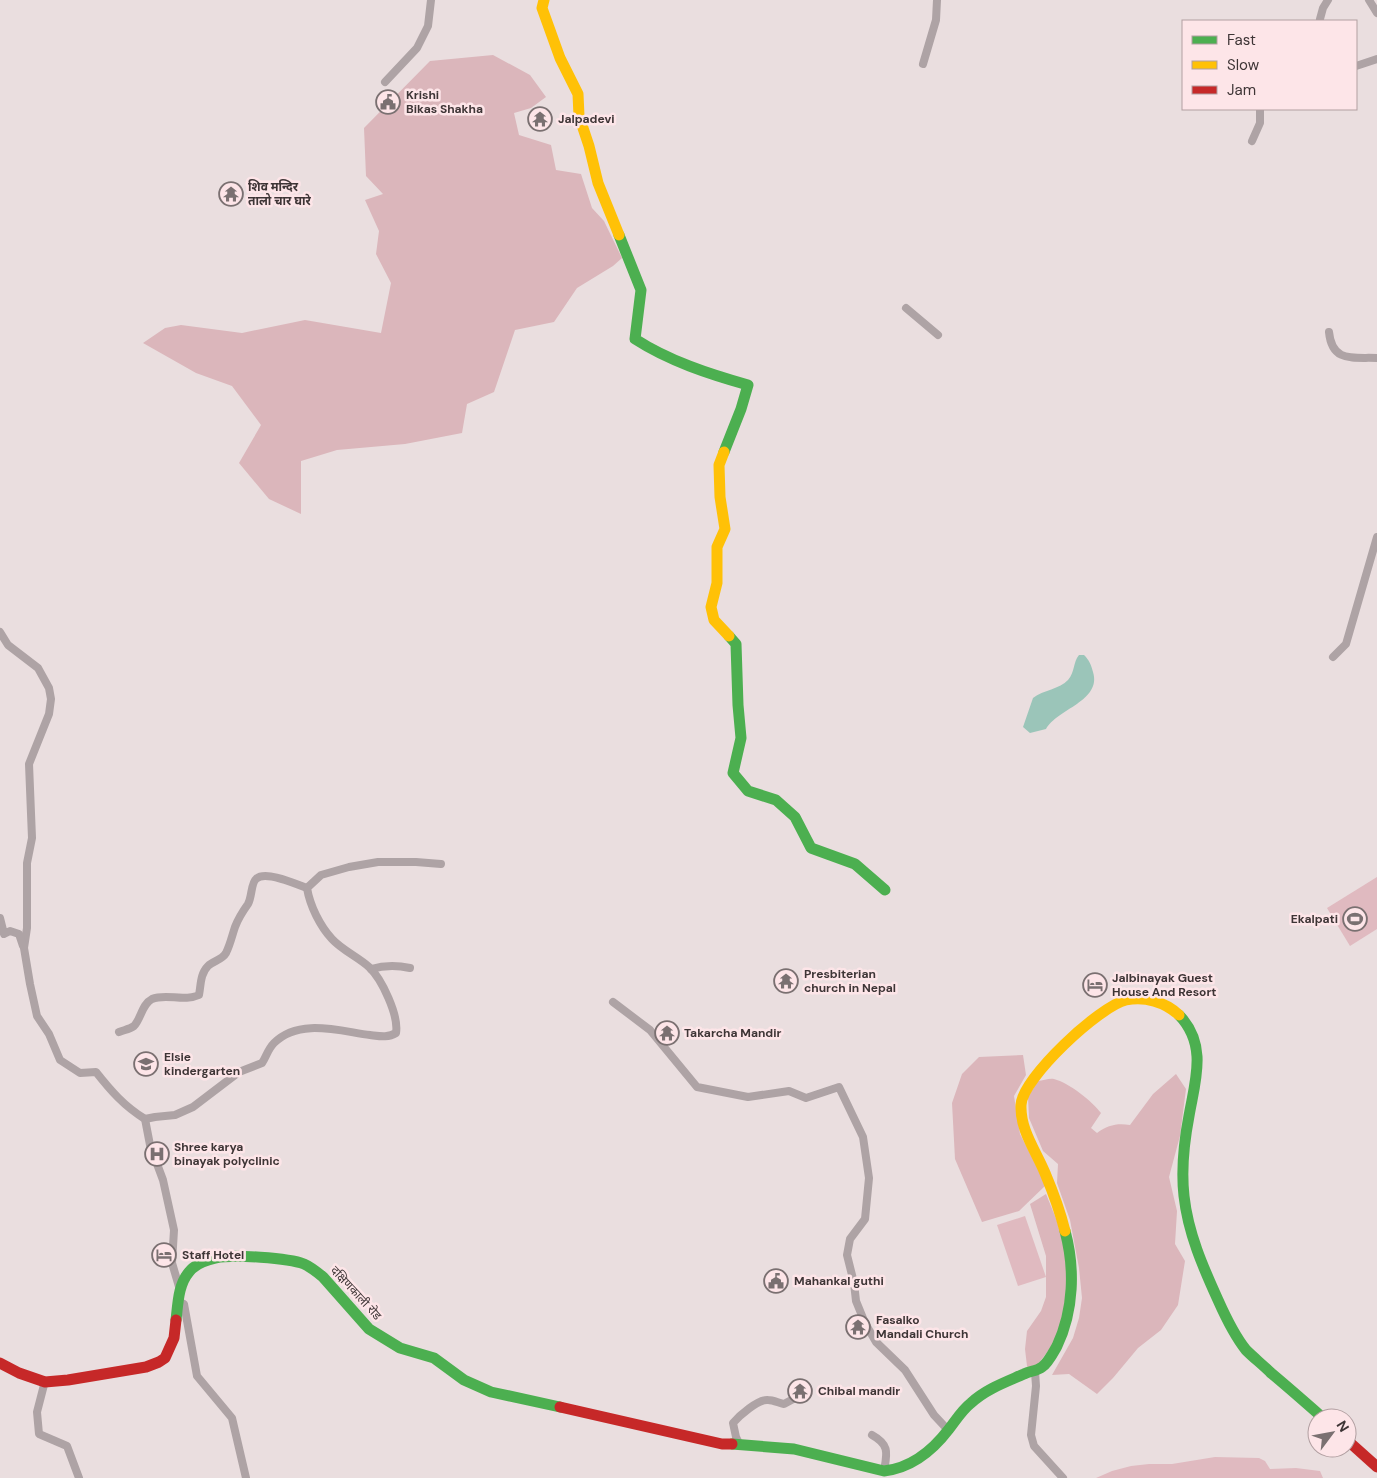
<svg xmlns="http://www.w3.org/2000/svg" width="1377" height="1478" viewBox="0 0 1377 1478" font-family="'DM Sans','Noto Sans Devanagari',sans-serif">
  <style>
    .green { fill: #e0bac0 }
    .forest { fill: #dbb6bb }
    .water { fill: #9bc5b9 }
    .lines { fill: none; stroke-linecap: round; stroke-linejoin: round }
    .street { stroke: #aea3a5; stroke-width: 8 }
    .fast { stroke: #4caf50; stroke-width: 11 }
    .slow { stroke: #ffc107; stroke-width: 11 }
    .jam { stroke: #c62828; stroke-width: 11 }
    .labels { text-anchor: middle; dominant-baseline: central; stroke-width: 5; stroke-linejoin: round; paint-order: stroke }
    .poi-label { font-size: 12px; font-weight: bold; fill: #3e3536; stroke: #fde5e8; text-anchor: start }
    .street-label { font-size: 12px; fill: #3e3536; stroke: #fde5e8 }
  </style>
  <rect width="100%" height="100%" fill="#eadedf"/>
  <g class="green">
    <path d="M1377 877V929L1350 946 1327 908Z"/>
    <path d="M1025 1216 1046 1277 1018 1286 997 1225Z"/>
    <path d="M1215 1457 1259 1458 1265 1461 1270 1469 1296 1468 1320 1471 1323 1478H1096L1112 1471 1131 1466 1149 1464H1172Z"/>
  </g>
  <g class="forest">
    <path d="M493 55 530 75 546 97 531 108 514 113 519 135 551 145 556 170 581 174 592 208 604 221 622 258 613 266 577 288 554 322 515 330 494 392 467 404 462 433 405 444 337 450 301 461V514L269 499 239 463 261 425 232 386 196 373 143 343 165 328 181 325 242 333 305 320 381 333 391 283 376 254 379 231 365 200 383 194 366 176 364 128 430 61Z"/>
    <path d="M1023 1055 1026 1075 1014 1096 1020 1134 1046 1185 1019 1211 982 1222 955 1159 952 1103 962 1074 979 1057Z"/>
    <path d="M1176 1074 1186 1089 1180 1136 1169 1177 1177 1211 1175 1244 1185 1261 1178 1305 1161 1330 1138 1348 1113 1378 1097 1394 1069 1374 1052 1375 1073 1338 1079 1318 1082 1298 1079 1268 1070 1220 1057 1183 1058 1164 1043 1151 1029 1118 1028 1097 1038 1081C1043 1081 1049 1078 1054 1079 1069 1083 1092 1101 1101 1113L1091 1128 1097 1133C1108 1125 1117 1123 1130 1125L1153 1094Z"/>
    <path d="M1046 1194 1057 1221 1065 1250 1070 1279 1066 1328 1031 1373 1027 1366 1025 1349 1027 1331 1041 1311 1046 1297V1256L1030 1204Z"/>
  </g>
  <path class="water" d="M1079 655H1084C1089 660 1091 664 1093 672 1102 701 1057 709 1046 729L1030 733 1023 727 1033 698C1043 690 1060 689 1068 680 1075 672 1073 662 1079 655Z"/>
  <g class="lines">
    <g class="street">
      <path d="M1369 0 1377 13"/>
      <path d="M1320 19 1323 8 1328 0"/>
      <path d="M923 64 936 20 937 0"/>
      <path d="M1356 66 1377 59"/>
      <path d="M385 82 417 48 428 26 431 0"/>
      <path d="M1252 141 1260 123V109"/>
      <path d="M906 308 938 335"/>
      <path d="M1329 332C1332 363 1353 357 1377 358"/>
      <path d="M0 632 8 645 38 668 49 688 51 699 49 714 29 764 32 838 27 863V928L24 948 30 984 37 1016 49 1034 60 1060 80 1073 96 1072C111 1091 124 1106 145 1119L150 1145 163 1180 174 1230 172 1263 180 1290"/>
      <path d="M1333 657 1346 644 1377 537"/>
      <path d="M0 918 4 934 10 931 19 934 23 946"/>
      <path d="M371 969C385 965 396 965 410 968"/>
      <path d="M613 1002 650 1030 697 1087 748 1097 789 1091 806 1098 839 1087 863 1137 869 1178 865 1219 850 1239 847 1255 854 1283 856 1301 865 1323 876 1342 905 1370 934 1415 948 1430"/>
      <path d="M119 1032C124 1030 130 1029 134 1026 141 1019 142 1004 152 999 166 993 184 1002 199 995 201 985 200 974 208 966 213 961 222 960 226 953 230 945 232 936 235 927 238 919 243 911 248 904 252 897 251 883 256 879 265 870 296 884 307 888"/>
      <path d="M145 1119 155 1117 175 1115 193 1107 239 1072 262 1063C266 1057 268 1049 274 1043 299 1018 339 1031 370 1035 379 1036 388 1038 396 1033 399 1016 382 979 369 967 358 957 342 950 332 939 320 926 310 906 307 888L321 875 349 867 378 862H416L441 864"/>
      <path d="M178 1301 184 1304 197 1376 232 1418 246 1478"/>
      <path d="M1035 1372 1036 1386 1031 1435 1034 1446 1063 1478"/>
      <path d="M45 1381 37 1412 39 1434 67 1446 79 1478"/>
      <path d="M872 1435C890 1445 887 1453 884 1471"/>
      <path d="M740 1445 736 1437 733 1423C739 1416 758 1399 768 1400 773 1400 779 1403 784 1404L797 1397"/>
    </g>
    <g class="fast">
      <path d="M619 235 641 290 635 339C669 361 709 374 748 385L741 409 724 452"/>
      <path d="M729 636 736 644 738 705 741 738 733 773 748 791 776 800 795 817 811 848 855 864 885 890"/>
      <path d="M1179 1015C1208 1045 1195 1081 1189 1116 1184 1142 1181 1169 1184 1196 1188 1233 1203 1267 1218 1300 1226 1318 1234 1335 1246 1350 1254 1358 1263 1365 1271 1373 1289 1388 1306 1403 1323 1418"/>
      <path d="M176 1320C178 1304 178 1285 189 1272 195 1264 207 1260 216 1258 232 1254 289 1258 304 1264 311 1267 317 1272 323 1277L369 1329 400 1348 434 1358 464 1380 491 1392 560 1407"/>
      <path d="M732 1444 794 1449 884 1471C911 1468 933 1450 949 1429 956 1420 962 1410 971 1403 986 1389 1006 1382 1024 1374 1030 1371 1037 1371 1042 1367 1048 1363 1053 1353 1057 1346 1074 1310 1075 1268 1065 1231"/>
    </g>
    <g class="slow">
      <path d="M544 0 542 8 560 58 578 94 579 116 589 146 598 183 619 235"/>
      <path d="M724 452 719 465 720 497 725 529 717 547V583L711 607 714 620 729 636"/>
      <path d="M1065 1231C1060 1211 1053 1192 1045 1173 1036 1151 1020 1130 1021 1105 1022 1078 1100 1006 1126 1000 1145 996 1165 1002 1179 1015"/>
    </g>
    <g class="jam">
      <path d="M0 1363 19 1373 45 1382 68 1380 146 1367 159 1362 165 1358 174 1338 176 1320"/>
      <path d="M560 1407 722 1444H732"/>
      <path d="M1347 1440 1377 1467"/>
    </g>
  </g>
  <defs>
    <g id="civic-ring" transform="scale(1.25)"><circle r="9.5" fill="#fde5e8" stroke="#7a7071" stroke-width="1.5"/><path d="M-.6-6.5H3V-4.5H.6V-3L4-1V1h2V6H-6V1h2V-1L-.6-3ZM-1.2 2.5V6h2.4V2.5Z" fill="#7a7071"/></g>
    <g id="temple-ring" transform="scale(1.25)"><circle r="9.5" fill="#fde5e8" stroke="#7a7071" stroke-width="1.5"/><path d="M0-6L5-2H3V0L6.5 2.5H4V6H1.5V3h-3V6H-4V2.5H-6.5L-3 0V-2H-5Z" fill="#7a7071"/></g>
    <g id="stadium-ring" transform="scale(1.25)"><circle r="9.5" fill="#fde5e8" stroke="#7a7071" stroke-width="1.5"/><path d="M0-5a6.5 5 0 1 0 0 10a6.5 5 0 1 0 0-10ZM-3.5-1.8h7v3.6h-7Z" fill="#7a7071"/></g>
    <g id="hotel-ring" transform="scale(1.25)"><circle r="9.5" fill="#fde5e8" stroke="#7a7071" stroke-width="1.5"/><path d="M-6-4.5h1.5V1H6V5H4.5V3h-9V5H-6ZM-4 0a1.8 1.8 0 1 1 3.6 0ZM.5 0V-2.5h3Q6-2.5 6 0Z" fill="#7a7071"/></g>
    <g id="school-ring" transform="scale(1.25)"><circle r="9.5" fill="#fde5e8" stroke="#7a7071" stroke-width="1.5"/><path d="M0-5L7-2L0 1L-7-2ZM-4 1L0 2.5L4 1V4Q0 6-4 4Z" fill="#7a7071"/></g>
    <g id="hospital-ring" transform="scale(1.25)"><circle r="9.5" fill="#fde5e8" stroke="#7a7071" stroke-width="1.5"/><path d="M-5-5h3v3.5h4V-5h3V5h-3V1.5h-4V5h-3Z" fill="#7a7071"/></g>
  </defs>
  <g fill-rule="evenodd">
    <use href="#civic-ring" x="388" y="102"/>
    <use href="#temple-ring" x="540" y="119"/>
    <use href="#temple-ring" x="231" y="194"/>
    <use href="#stadium-ring" x="1355" y="919"/>
    <use href="#temple-ring" x="786" y="981"/>
    <use href="#hotel-ring" x="1095" y="985"/>
    <use href="#temple-ring" x="667" y="1033"/>
    <use href="#school-ring" x="146" y="1064"/>
    <use href="#hospital-ring" x="157" y="1154"/>
    <use href="#hotel-ring" x="164" y="1255"/>
    <use href="#civic-ring" x="776" y="1281"/>
    <use href="#temple-ring" x="858" y="1327"/>
    <use href="#temple-ring" x="800" y="1391"/>
  </g>
  <g class="labels">
    <g class="poi-label">
      <text x="406" y="95">Krishi<tspan x="406" dy="14">Bikas Shakha</tspan></text>
      <text x="558" y="119">Jalpadevi</text>
      <text x="248" y="187">शिव मन्दिर<tspan x="248" dy="14">तालो चार घारे</tspan></text>
      <text x="1338" y="919" text-anchor="end">Ekalpati</text>
      <text x="804" y="974">Presbiterian<tspan x="804" dy="14">church in Nepal</tspan></text>
      <text x="1112" y="978">Jalbinayak Guest<tspan x="1112" dy="14">House And Resort</tspan></text>
      <text x="684" y="1033">Takarcha Mandir</text>
      <text x="164" y="1057">Elsie<tspan x="164" dy="14">kindergarten</tspan></text>
      <text x="174" y="1147">Shree karya<tspan x="174" dy="14">binayak polyclinic</tspan></text>
      <text x="182" y="1255">Staff Hotel</text>
      <text x="794" y="1281">Mahankal guthi</text>
      <text x="876" y="1320">Fasalko<tspan x="876" dy="14">Mandali Church</tspan></text>
      <text x="818" y="1391">Chibal mandir</text>
    </g>
    <g class="street-label">
      <text transform="translate(356 1293) rotate(47)">दक्षिणकाली रोड</text>
    </g>
  </g>
  <rect x="1182" y="20" width="175" height="90" fill="#fde5e8" stroke="#b19fa1"/>
  <rect x="1192" y="36" width="25" height="8" fill="#4caf50" stroke="#b19fa1"/>
  <text x="1227" y="45" font-size="15" fill="#3e3536">Fast</text>
  <rect x="1192" y="61" width="25" height="8" fill="#ffc107" stroke="#b19fa1"/>
  <text x="1227" y="70" font-size="15" fill="#3e3536">Slow</text>
  <rect x="1192" y="86" width="25" height="8" fill="#c62828" stroke="#b19fa1"/>
  <text x="1227" y="95" font-size="15" fill="#3e3536">Jam</text>
  <g transform="translate(1332 1433) rotate(58)"><circle r="24" fill="#fde5e8" stroke="#b19fa1"/>
  <path d="M0-4L9 19L0 12L-9 19Z" fill="#7a7071"/>
  <text y="-8" font-size="14" font-weight="bold" text-anchor="middle" fill="#3e3536">N</text>
  </g>
</svg>
